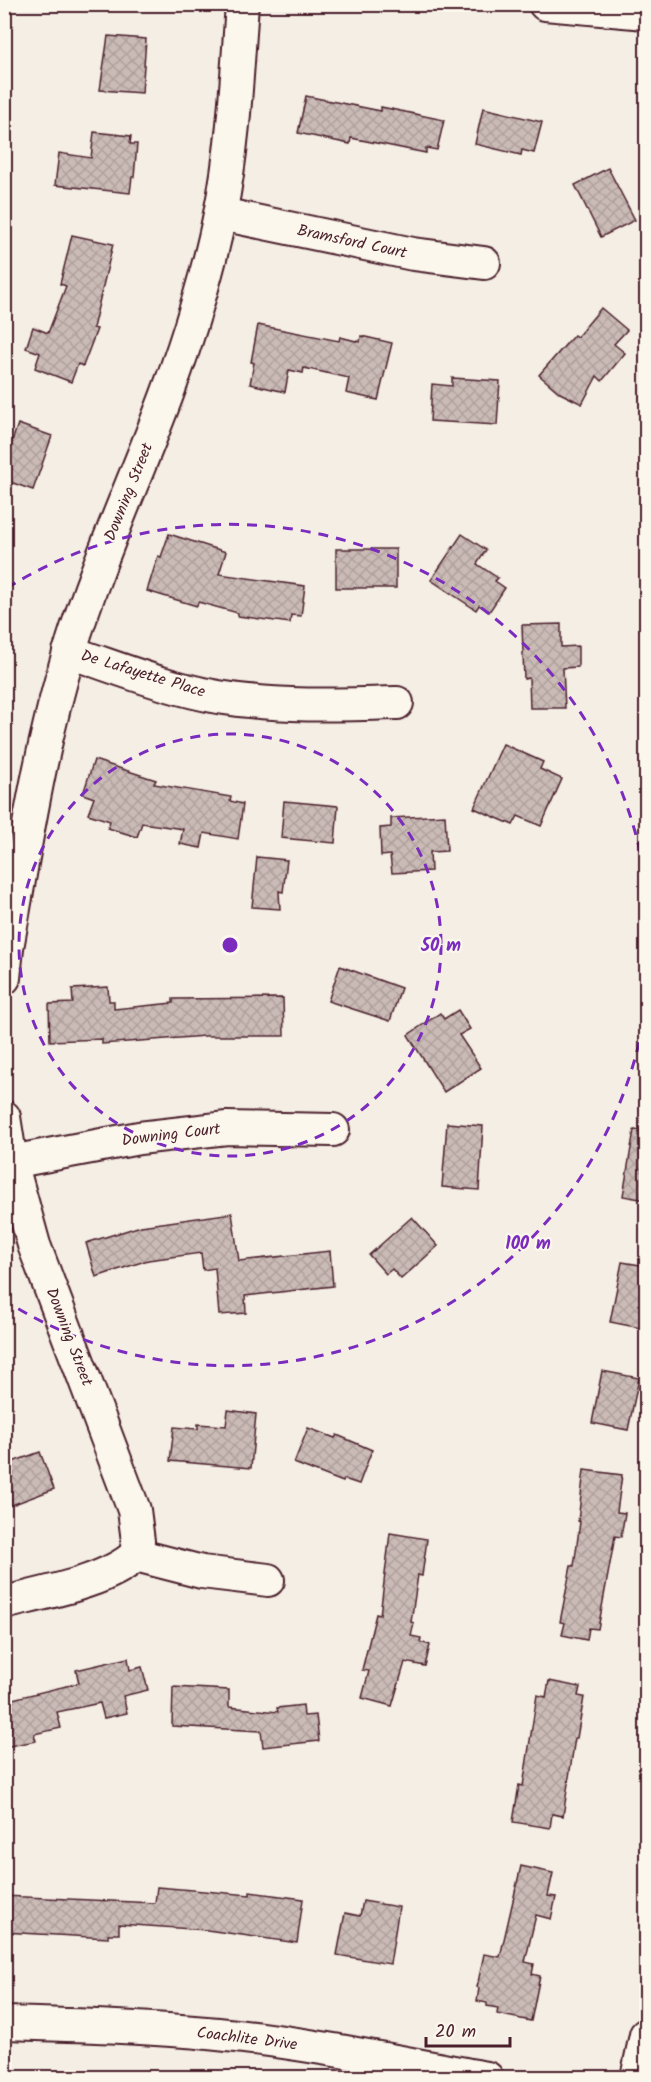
<svg xmlns="http://www.w3.org/2000/svg" width="651" height="2082" viewBox="0 0 651 2082" font-family="Kalam,sans-serif">
  <style>
    .building { fill: url(#building-cross-hatch); stroke: #4a1f2b; stroke-width: 1.5 }
    .lines { fill: none; stroke-linecap: round; stroke-linejoin: round }
    .minor-casing { stroke: #4a1f2b; stroke-width: 36 }
    .minor { stroke: #fbf7ec; stroke-width: 32 }
    .ring { fill: none; stroke: #7b2cbf; stroke-width: 3; stroke-dasharray: 10 8 }
    .labels { text-anchor: middle; dominant-baseline: central; stroke-width: 4.5; stroke-linejoin: round; paint-order: stroke }
    .street-label { font-size: 16px; fill: #4a1f2b; stroke: #fbf7ec }
    .centre { fill: #7b2cbf; stroke: #fbf7ec; stroke-width: 3 }
    .ring-label { font-size: 18px; text-anchor: middle; font-weight: bold; fill: #7b2cbf; stroke: #fbf7ec; stroke-width: 4.5; stroke-linejoin: round; paint-order: stroke }
  </style>
  <defs>
    <pattern id="building-cross-hatch" width="8" height="8" patternUnits="userSpaceOnUse" patternTransform="scale(1.5)"><rect width="8" height="8" fill="#cabbb6"/><path d="M0 0l8 8M0 8l8-8" fill="none" stroke="#afa09d"/></pattern>
  </defs>
  <rect width="100%" height="100%" fill="#f4eee4"/>
  <filter id="ink" filterUnits="userSpaceOnUse"><feTurbulence type="fractalNoise" baseFrequency=".0167" numOctaves="2"/><feDisplacementMap in="SourceGraphic" scale="12" xChannelSelector="R" yChannelSelector="G"/><feConvolveMatrix kernelMatrix="1 2 1 2 8 2 1 2 1" color-interpolation-filters="sRGB"/></filter>
  <g filter="url(#ink)">
    <g class="building">
      <path d="M108 36 146 39 142 93 100 90Z"/>
      <path d="M306 96 381 111V107L444 120 437 150 426 148V153L351 138 350 144 298 133Z"/>
      <path d="M483 108 542 122 534 153 522 150 521 155 475 144Z"/>
      <path d="M94 132 131 136 130 144H137L134 177H132L130 193 55 185 59 153 91 158Z"/>
      <path d="M608 168 635 220 601 237 575 185Z"/>
      <path d="M72 235 113 244 93 328 97 329 83 366 78 364 71 382 35 368 40 353 26 348 33 327 48 333 66 286 60 284Z"/>
      <path d="M601 308 627 330 614 344 625 353 602 381 597 376 582 404 560 393 539 375 574 335 577 337Z"/>
      <path d="M258 325 339 341 340 337 360 342 361 336 392 343 378 400 346 393 349 378 304 368 303 373 289 370 285 392 250 384 254 363 251 362Z"/>
      <path d="M452 378 500 381 497 425 430 421 432 384 452 386Z"/>
      <path d="M18 424 52 436 33 490 4 480V464Z"/>
      <path d="M169 534 226 552 219 574 305 586 301 616 291 615 290 623 238 616V613L198 602 197 606 147 591 158 556 161 557Z"/>
      <path d="M462 534 486 550 477 564 498 578 495 581 505 588 489 612 479 605 476 610 431 580Z"/>
      <rect x="336" y="549" width="60" height="39"/>
      <path d="M561 624V647L578 646V667L563 668 565 708H530L529 678 524 679 522 625Z"/>
      <path d="M503 744 543 762 540 769 562 779 541 826 518 816 513 825 474 808Z"/>
      <path d="M94 760 156 780 154 784 231 797 230 801 243 804 238 839 204 833 201 848 180 844 183 829 142 823 137 837 108 828 110 821 88 814 94 798 83 794Z"/>
      <path d="M284 801 338 806 335 843 281 838Z"/>
      <path d="M445 815 447 851 430 852 431 871 392 873 390 855 381 856 380 828 391 827V818Z"/>
      <path d="M257 857 287 860 283 892 279 891 280 909 252 907Z"/>
      <path d="M340 966 401 988 390 1021 328 1001Z"/>
      <path d="M108 987 109 1001H114V1009L173 1003V999L283 998 284 1036H205L102 1044V1039L50 1041 49 1004 73 1003 72 989Z"/>
      <path d="M458 1010 470 1029 459 1035 481 1068 444 1092 408 1035 440 1013 444 1019Z"/>
      <path d="M447 1123 483 1126 479 1190 442 1187Z"/>
      <path d="M634 1130 646 1131V1200L623 1196Z"/>
      <path d="M232 1213 239 1261 330 1251 333 1286 245 1296 246 1313 219 1315 215 1268 203 1270 201 1253 148 1260 96 1277 86 1243 141 1226Z"/>
      <path d="M412 1217 438 1246 401 1279 392 1269 386 1274 369 1255Z"/>
      <path d="M622 1262 646 1266V1329L610 1322Z"/>
      <path d="M602 1371 639 1378 628 1430 592 1423Z"/>
      <path d="M228 1410 256 1414 251 1468 170 1461 174 1427 198 1429V1424L226 1426Z"/>
      <path d="M308 1428 335 1438 337 1435 372 1450 359 1484 344 1479 343 1482 294 1463Z"/>
      <path d="M40 1452 54 1489 4 1508V1465Z"/>
      <path d="M584 1470 622 1475 617 1512 625 1513 621 1537 615 1536 598 1629 589 1628 587 1640 562 1635 565 1623 560 1622 571 1566H574L580 1522 578 1521Z"/>
      <path d="M390 1533 427 1539 422 1576 418 1575 411 1622 414 1623 411 1636 421 1638 420 1642 430 1645 425 1666 405 1662 392 1706 362 1698 369 1671 362 1670 376 1614 380 1615Z"/>
      <path d="M128 1658 130 1670 142 1667 148 1690 123 1696 127 1713 104 1718 100 1703 57 1712 61 1728 34 1734 36 1741 4 1747V1701L79 1683 76 1670Z"/>
      <path d="M549 1681 580 1687 578 1696 584 1697 577 1738H575L563 1816 552 1814 550 1828 513 1822 519 1785 523 1786 537 1695 546 1697Z"/>
      <path d="M173 1687 229 1690V1707L278 1712 277 1708 303 1705 304 1716 316 1715 319 1741 263 1747 261 1731 172 1726Z"/>
      <path d="M521 1866 553 1873 548 1896 556 1897 551 1919 536 1915 525 1962 534 1964 532 1974 540 1976 531 2021 497 2014 498 2008 487 2006V2003L477 2001 479 1988 477 1987 484 1954 500 1957Z"/>
      <path d="M157 1887 250 1895V1892L303 1899 297 1943 207 1930 119 1924V1934H108V1938L4 1932V1896L155 1903Z"/>
      <path d="M363 1901 399 1907 390 1964 337 1955 345 1913 360 1916Z"/>
    </g>
    <g class="lines">
      <g class="minor-casing">
        <g id="minor">
          <path d="M545 4 646 13"/>
          <path d="M221 214 413 254 484 263"/>
          <path d="M69 652C118 668 167 688 218 697 278 707 337 705 397 703"/>
          <path d="M4 978 7 948C25 848 40 747 70 650 106 533 163 423 197 305 206 275 214 245 220 214 234 147 237 73 242 4"/>
          <path d="M4 1117 11 1162 34 1245 134 1510 138 1541 136 1555"/>
          <path d="M11 1162 139 1138 227 1128 333 1130"/>
          <path d="M136 1555 202 1572 268 1580"/>
          <path d="M4 1603C43 1593 107 1582 136 1555"/>
          <path d="M4 2023C76 2025 147 2027 218 2034 308 2043 398 2062 487 2078"/>
          <path d="M637 2078 646 2035"/>
        </g>
      </g>
      <use href="#minor" class="minor"/>
    </g>
  </g>
  <g class="ring">
    <circle cx="230" cy="945" r="211"/>
    <path d="M646 1007A421 421 0 0 1 7 1302M7 588A421 421 0 0 1 646 883"/>
  </g>
  <g class="labels">
    <g class="street-label">
      <text transform="translate(352 242) rotate(12)">Bramsford Court</text>
      <text transform="translate(129 492) rotate(-68)">Downing Street</text>
      <text transform="translate(143 674) rotate(17)">De Lafayette Place</text>
      <text transform="translate(171 1135) rotate(-7)">Downing Court</text>
      <text transform="translate(69 1337) rotate(69)">Downing Street</text>
      <text transform="translate(247 2039) rotate(7)">Coachlite Drive</text>
    </g>
  </g>
  <circle cx="230" cy="945" r="9" class="centre"/>
  <g class="ring-label">
    <text x="441" y="951">50 m</text>
    <text x="528" y="1249">100 m</text>
  </g>
  <rect width="651" height="2082" fill="none" stroke="#fbf7ec" stroke-width="24"/>
  <rect x="12" y="12" width="627" height="2058" fill="none" stroke="#4a1f2b" stroke-width="2" filter="url(#ink)"/>
  <path d="M426 2037v9h84v-9" fill="none" stroke="#4a1f2b" stroke-width="3"/>
  <text x="435" y="2037" font-size="18" fill="#4a1f2b" stroke="#fbf7ec" stroke-width="4.5" paint-order="stroke">20 m</text>
</svg>
